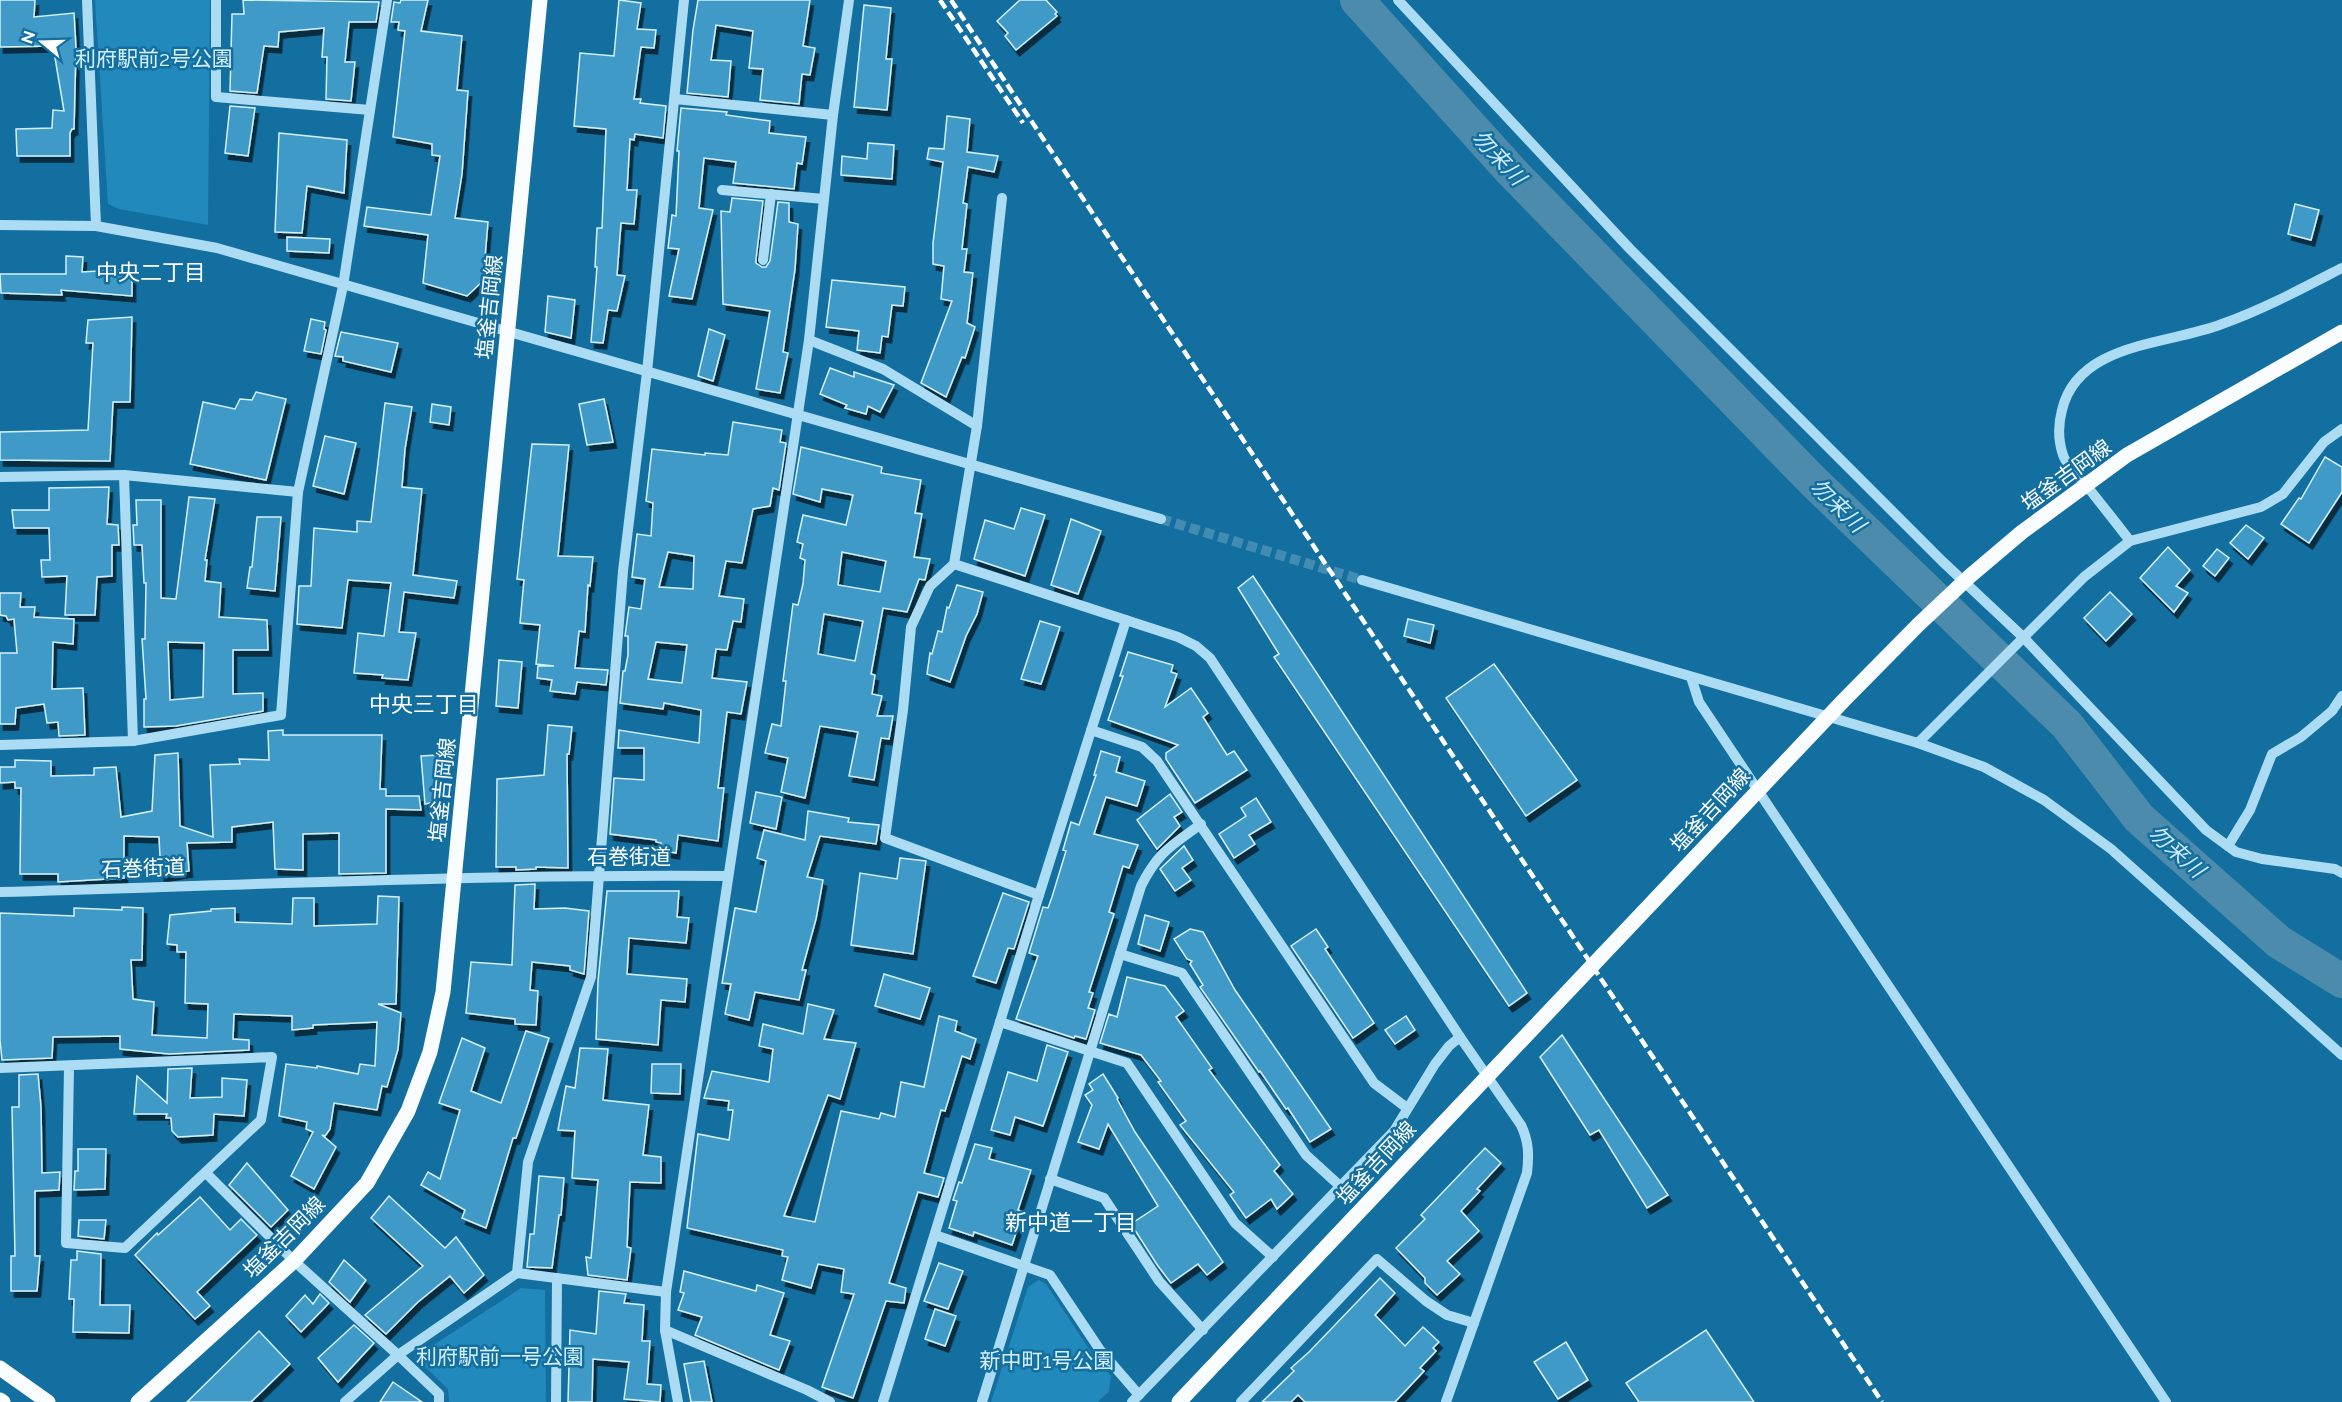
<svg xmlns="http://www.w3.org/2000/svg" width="2342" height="1402" viewBox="0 0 2342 1402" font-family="Raleway,'Noto Sans JP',sans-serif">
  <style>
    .green { fill: #2289bc }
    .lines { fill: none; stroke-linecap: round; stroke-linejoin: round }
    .river { stroke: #4d8bac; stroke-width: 34 }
    .building { fill: #419ac7; stroke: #d4f0fd; stroke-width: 1.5; fill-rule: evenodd; filter: url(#shadow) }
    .minor-tunnel { stroke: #428cb2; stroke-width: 10; stroke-dasharray: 10 5; stroke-linecap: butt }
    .minor { stroke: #acdcf4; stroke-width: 10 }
    .major { stroke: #f9fdff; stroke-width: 15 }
    .rail { stroke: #fff; stroke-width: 4.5; stroke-dasharray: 10 4.5; stroke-linecap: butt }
    .labels { text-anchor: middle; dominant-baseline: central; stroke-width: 5; stroke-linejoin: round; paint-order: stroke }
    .park-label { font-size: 21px; fill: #d4f0fd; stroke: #136f9f }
    .street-label { font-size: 21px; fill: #fff; stroke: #136f9f }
    .water-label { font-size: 22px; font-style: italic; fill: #cdedfc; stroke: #136f9f }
    .neighbourhood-label { font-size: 22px; fill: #fff; stroke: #136f9f }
  </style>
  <defs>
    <filter id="shadow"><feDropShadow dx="3.5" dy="6" stdDeviation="0" flood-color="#0009"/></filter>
  </defs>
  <rect width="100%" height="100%" fill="#136f9f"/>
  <g class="green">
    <path d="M95 0H210L208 225 119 209 108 204Z"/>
    <path d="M1039 1280 1046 1284 1095 1358 1111 1376 1109 1391 1098 1402H991L1028 1287Z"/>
    <path d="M521 1288 545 1290 546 1402H449L448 1389 415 1357Z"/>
  </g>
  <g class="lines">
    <path class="river" d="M1357 0 1512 172 1814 482 2067 725 2139 818 2279 942 2342 981"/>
  </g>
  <g class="building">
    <path d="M0 0H35L34 17 74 13 76 48 74 129H72L70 133V156H17L16 129 52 128 53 110 64 111 53 46 0 47Z"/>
    <path d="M243 0 379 2 376 22H349L345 62H355L351 101 326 99 327 57H322L324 28 279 32 278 47 264 46 257 93 230 91 232 14H244Z"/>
    <path d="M401 0H428L421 31 462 36 457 90 468 91 462 174 455 218 488 222 483 281 467 296 423 283 428 235 364 226 367 207 431 215 440 156 432 155V144L393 137 405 31 398 30 399 22H391L394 2 400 3Z"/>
    <path d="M619 0 641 3 637 29 656 30 654 48 641 47 634 99H641L640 103 666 106 663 138 635 134 634 140 630 139 627 190H637L634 224 621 223 617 275 625 276 617 311 608 310 603 343 591 342 597 267H595L597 228H602L606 129 574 126 580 53 614 56Z"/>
    <path d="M698 0H810L803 46 815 48 810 75 802 74 799 104 760 100 763 69 749 68 753 31 716 25 711 60 731 61 728 97 687 93 693 30Z"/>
    <path d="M1020 0H1046L1057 12 1055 14 1057 16 1016 50 1005 36 1008 33 997 21Z"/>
    <path d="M864 5 891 8 886 59H892L887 110 854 107Z"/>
    <path d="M230 106 255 108 248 156 225 153Z"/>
    <path d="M681 108 727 112 726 115 770 121 769 133 806 137 802 164 797 163 794 189 733 183 736 162 704 158 699 208 713 210 692 299 669 296 679 249 668 248 672 215 676 216 679 151H677Z"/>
    <path d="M947 116 970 119 967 152 998 156 994 172 968 167 963 203 967 204 962 249H967L964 272 973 273 967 323 975 327 965 358 962 357 946 397 921 383 952 301 941 299 944 266 933 264V243L943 162 927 159 929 148 944 149Z"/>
    <path d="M279 133 347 140 344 193 307 186 302 233 275 232Z"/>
    <path d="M868 143 894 145 892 179 841 175 842 156 867 159Z"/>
    <path d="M732 198 763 201 756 259V263L762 267H766L770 261 778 202 789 203V222L798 224 795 269 783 352 788 353 780 393 756 389 770 311 723 304 721 211 730 212Z"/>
    <path d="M2295 204 2319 210 2311 240 2288 234Z"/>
    <path d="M287 237 330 239 329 253 287 251Z"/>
    <path d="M66 256 83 257 82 272 132 269V296L61 290 62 295 1 293 0 274H66Z"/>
    <path d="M832 280 905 287 903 306 892 305 888 337 882 336 880 353 857 350 859 331 826 327Z"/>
    <path d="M548 296 575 300 571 338 545 332Z"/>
    <path d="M132 317 130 402H113L110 461 0 460V432L88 430 93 343H86L88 320Z"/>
    <path d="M311 319 325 322 324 329 326 330 321 354 304 351Z"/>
    <path d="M709 329 725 335 713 381 698 376Z"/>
    <path d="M341 332 398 343 391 372 343 361V357L335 356Z"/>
    <path d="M830 368 854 377V372L894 385 880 412 868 406 866 414 845 408 847 405 820 394Z"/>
    <path d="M256 392 286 399 266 480 190 464 203 402 235 409 240 399 252 400Z"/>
    <path d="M604 399 613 442 587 445 579 404Z"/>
    <path d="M385 403 412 407 405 449 402 487 422 489 413 575 457 581 454 598 404 592 399 632 416 633 408 680 382 678 383 675 354 673 358 633 384 636 391 583 348 580 342 628 297 624 299 586H311L314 528 357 532V521L371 522Z"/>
    <path d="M432 404 451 407 449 425 430 422Z"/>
    <path d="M733 422 782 430 780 442 786 443 779 490 773 488 770 506 753 509 742 563 726 561 719 596 744 599 741 622 733 621 727 650 716 649 712 678 747 682 741 714 727 712 718 788H724L718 841 678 835 676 853 660 850 661 843 656 842V840L610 834 614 778 644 780V748H618L619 730 699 743 701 710 664 703 663 709 620 703 623 671H625L628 655V636H625L629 607 641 609 645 579 632 577 637 534 651 536 653 503 646 501 652 449 705 455V453L728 455ZM668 552 694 556 693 589 659 587ZM656 642 687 645 682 683 648 679Z"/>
    <path d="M325 436 356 443 344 494 313 486Z"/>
    <path d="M532 444 569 445 558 556 593 557 590 586 588 585 585 632 579 631 575 668 608 670 606 685 577 682 575 694 550 691 552 680 537 678 538 666H554L536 664 540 625 520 623 524 580 517 579Z"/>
    <path d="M801 447 882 467 881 473 921 480 915 513 922 514 914 557 930 559 925 580 919 579 907 612 883 608 871 674 875 675 872 694 882 696 877 716H893L889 739 881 738 874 780 849 776 858 732 820 726 805 798 781 792 788 758 765 753 772 724 781 726 786 681H783L793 604 798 605 803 584 805 560 800 558 803 544 797 542 803 515 846 525 853 495 822 489 820 502 793 494ZM842 552 886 561 880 592 838 585ZM824 614 863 621 855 661 818 654Z"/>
    <path d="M2325 457 2342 467V492L2309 543 2281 524 2299 498 2301 499Z"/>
    <path d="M109 487 107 524 118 525 119 545H112V576L97 577 95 615H65L67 576 42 577 41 560H50L49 528H14L12 510H49V488Z"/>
    <path d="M189 497 215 499 205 560H207L205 581 221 583 219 617 267 620 268 650H233V694L263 693V711L176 726 144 727V699H146L142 639H145L146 583H144L142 545H134L133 525H137L136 500H161V598L176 599ZM168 642 204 643 203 697 170 700Z"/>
    <path d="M1021 508 1045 515 1025 576 974 559 985 520 1014 529Z"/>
    <path d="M257 517H281L275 591 247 588 250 567H252Z"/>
    <path d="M1071 519 1101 531 1078 594 1051 585Z"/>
    <path d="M2246 525 2264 538 2248 559 2230 543Z"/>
    <path d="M2168 547 2190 570 2176 586 2188 593 2174 612 2140 578Z"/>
    <path d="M2217 549 2229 558 2215 576 2203 566Z"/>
    <path d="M1253 576 1527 993 1509 1006 1274 657 1279 654 1238 588Z"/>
    <path d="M957 585 983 592 977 614 966 636 950 682 927 674 930 653 932 654 938 631 942 632 947 607 949 608Z"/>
    <path d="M2110 592 2132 614 2106 641 2084 618Z"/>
    <path d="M0 593H21L20 607H35L34 617 74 619 73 644 53 642 52 689 83 688 85 735 59 736 58 722 47 723 44 704 16 708 15 724H0V653H17L14 619 8 620 6 616 0 615Z"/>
    <path d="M1408 619 1434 625 1430 643 1404 636Z"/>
    <path d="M1040 621 1060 627 1041 684 1021 679Z"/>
    <path d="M1128 652 1173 665 1171 672 1177 674 1165 707 1191 688 1208 713 1203 717 1227 755 1234 751 1247 770 1195 803 1166 759V753L1178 745 1108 720 1123 676H1120Z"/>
    <path d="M499 660 522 662 518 708 496 706Z"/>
    <path d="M1494 664 1577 780 1526 816 1446 698Z"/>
    <path d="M548 725 572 727 569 754H567L568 868 536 867V869L516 870V867H496L497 779 544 775Z"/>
    <path d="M283 730V735H382L380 789H386V796H419L421 810 386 809V873L339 874V833L303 834V870L275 869 273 822 232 827V842L187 843 189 871 161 876 159 837 124 836V878L58 882V874H20L21 788H15V782L0 783V767H15V760L51 761V776L94 775V768L116 767 121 817 152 811 155 755 178 753 180 826 213 837 210 765 240 764 239 759 269 760 268 731Z"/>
    <path d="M1101 751 1120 757 1116 772 1145 781 1137 806 1106 797 1094 834 1138 845 1129 868 1123 866 1109 912 1114 914 1089 992 1093 993 1088 1008 1095 1010 1086 1039 1075 1036 1074 1038 1016 1019 1038 956 1029 953 1043 907 1048 908 1052 897 1066 851 1063 850 1071 822 1079 825 1096 775H1094Z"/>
    <path d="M437 755 439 801 425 804 421 756Z"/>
    <path d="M756 792 782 797 776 829 750 823Z"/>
    <path d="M1170 794 1182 812 1174 817 1180 826 1157 849 1137 820Z"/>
    <path d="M1256 798 1271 822 1249 835 1255 844 1234 858 1219 834 1246 816 1241 808Z"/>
    <path d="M808 811 849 818 848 822 879 825 876 844 820 836 807 877 823 880 816 919 802 970H806L799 1000 755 992 749 1020 725 1014 731 984 722 983 735 908 756 912 766 861 757 858 764 830 805 840Z"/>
    <path d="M1184 846 1193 860 1182 868 1191 880 1175 891 1160 869Z"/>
    <path d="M900 858 926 861 913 954 851 945 860 873 897 879Z"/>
    <path d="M535 884 534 909 565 908 589 911 584 974 570 970V966L532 962 530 990 538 991 536 1025 515 1024V1019L466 1013 471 962 512 965 515 885Z"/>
    <path d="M607 891H679L677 917 689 918 686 943 629 938 627 974 687 979 685 1002 661 1000 658 1045 596 1039 598 981Z"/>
    <path d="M1003 893 1029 902 1014 949 1008 948 996 983 973 976Z"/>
    <path d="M378 896 399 897 396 1004H378L401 1013 398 1049 387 1087 382 1086 377 1110 334 1103 330 1129 325 1136 322 1135 336 1147 314 1189 291 1176 313 1132 306 1129 307 1122 279 1116 286 1064 317 1068V1066L358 1074 360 1064 375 1066 377 1022 313 1025V1028L292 1030V1016L234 1014 233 1039 249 1040V1050L169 1054 120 1049V1036L53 1037 52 1058 2 1060 0 1040V913L74 916V908L122 910V907L143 908 142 960H131L133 999 154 1002 152 1035 207 1038 208 1004 185 1003 186 952H177V945L167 944 170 915 211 911V909L235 908V922L292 924 293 898H314V926L377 924Z"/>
    <path d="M1145 915 1169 922 1160 951 1138 944Z"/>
    <path d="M1190 929 1203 932 1235 990 1331 1129 1310 1142 1288 1108 1286 1109 1260 1071 1259 1072 1200 987 1203 985 1190 964 1192 961 1187 959 1174 939Z"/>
    <path d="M1316 929 1328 947 1325 949 1374 1023 1353 1038 1291 946Z"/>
    <path d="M884 974 930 988 920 1019 875 1006Z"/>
    <path d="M1127 977 1165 986 1184 1011 1176 1017 1212 1068 1209 1070 1280 1165 1274 1171 1293 1194 1277 1209 1271 1199 1246 1218 1230 1195 1234 1192 1180 1125 1186 1121 1158 1082 1161 1081 1141 1055 1100 1043 1109 1014 1117 1017Z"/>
    <path d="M808 1004 834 1010 824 1039 856 1043 840 1099 828 1095 784 1216 815 1222 841 1111 879 1119 881 1113 895 1117 901 1082 924 1087 939 1016 957 1021 955 1031 976 1039 970 1059 962 1056 945 1111 941 1110 924 1173 944 1178 938 1197 918 1192 889 1283 906 1288 904 1303 886 1301 853 1398 822 1387 854 1294 841 1292 844 1269 818 1264 811 1288 782 1280 788 1257 782 1256 783 1250 687 1228 698 1134 729 1140 733 1110H728L729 1101 704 1098 712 1071 769 1082 773 1049 759 1046 763 1024 803 1034Z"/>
    <path d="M1406 1016 1415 1030 1395 1044 1385 1030Z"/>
    <path d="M526 1031 549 1038 527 1106 516 1138H513L486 1228 462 1218 465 1210 421 1185 428 1172 440 1179 460 1110 439 1103 462 1038 485 1048 471 1091 501 1103Z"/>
    <path d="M1562 1035 1668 1195 1647 1208 1599 1130 1590 1135 1540 1057Z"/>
    <path d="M1047 1045 1068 1052 1043 1126 1015 1117 1010 1135 991 1130 1008 1072 1037 1081Z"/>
    <path d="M580 1048 608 1049 603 1100 649 1105 643 1155 661 1157V1183L630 1182 627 1247 631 1248 627 1280 588 1275 586 1257 591 1258 598 1180 572 1178 575 1131 558 1130 566 1086 575 1088Z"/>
    <path d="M652 1064H681L680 1094 651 1093Z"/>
    <path d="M192 1068 190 1098 222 1097V1078L247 1080 244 1116 214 1114 213 1135 178 1137 172 1131 171 1118H166L167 1114H134L137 1076 167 1103 168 1069Z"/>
    <path d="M38 1074 41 1107 42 1173 60 1172 59 1190 35 1191V1256H40L37 1291H11V1256H15L12 1107H19V1075Z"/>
    <path d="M1103 1074 1118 1098 1117 1099 1135 1132 1223 1262 1207 1275 1198 1264 1171 1283 1158 1266 1131 1224 1158 1206 1108 1124 1099 1149 1078 1142 1092 1105 1085 1095 1093 1090 1089 1084Z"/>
    <path d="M975 1144 992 1148 989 1159 1031 1170 1018 1210 1023 1212 1012 1245 974 1232 973 1236 949 1228 957 1201 953 1200 959 1182 962 1183Z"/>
    <path d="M1485 1148 1501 1163 1477 1189 1480 1191 1461 1211 1479 1231 1447 1261 1460 1274 1437 1295 1425 1283V1278L1396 1248 1425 1219 1421 1215Z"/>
    <path d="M78 1149H106L105 1189 74 1190 75 1171H78Z"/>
    <path d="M247 1163 288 1210 271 1227 229 1185Z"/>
    <path d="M539 1176 564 1178 561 1215H559L552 1268 527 1267 530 1234H534Z"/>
    <path d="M389 1196 445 1248 456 1237 484 1275 464 1293 450 1276 418 1302 386 1334 365 1315 423 1266 371 1218Z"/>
    <path d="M200 1197 230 1230 241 1219 257 1235 197 1292 210 1306 195 1319 135 1255 157 1233 158 1235Z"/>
    <path d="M79 1220H106L104 1239 78 1236Z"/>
    <path d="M77 1251 101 1254 100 1305H130L129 1333 73 1332 74 1299H69L71 1260H77Z"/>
    <path d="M344 1260 366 1280 350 1302 329 1282Z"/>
    <path d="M939 1263 963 1271 948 1309 924 1301Z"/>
    <path d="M684 1271 756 1291 757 1285 784 1293 770 1335 790 1341 779 1370 695 1335 702 1317 678 1310 684 1293 680 1292Z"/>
    <path d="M1380 1278 1395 1293 1375 1315 1405 1346 1423 1327 1439 1342 1433 1348 1436 1351 1420 1368 1424 1371 1395 1402H1305L1298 1395 1291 1402H1262L1294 1371 1291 1368 1309 1352Z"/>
    <path d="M599 1291 626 1294 624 1303 644 1305 642 1341H650L647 1384 661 1385 660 1402 624 1399 629 1362 593 1359 592 1402H568L570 1330 596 1334Z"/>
    <path d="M320 1294 329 1303 301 1332 286 1316 305 1295 313 1304Z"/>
    <path d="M935 1309 956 1316 945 1346 925 1339Z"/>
    <path d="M354 1325 374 1343 338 1382 318 1358Z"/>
    <path d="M1706 1330 1754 1402H1639L1626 1383Z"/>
    <path d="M259 1331 290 1364 251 1402H187Z"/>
    <path d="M1566 1342 1588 1380 1558 1399 1534 1362Z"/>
    <path d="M704 1361 712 1402H691L684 1364Z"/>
    <path d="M393 1382 422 1402H380Z"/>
  </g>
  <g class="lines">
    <path class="minor-tunnel" d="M1161 519 1362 580"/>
    <g class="minor">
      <path d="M87 0 96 226"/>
      <path d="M216 0V97L370 110"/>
      <path d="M1398 0 1630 249 1942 561 2023 637 2206 830 2236 852 2262 859 2335 869 2342 873"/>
      <path d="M675 99 833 115"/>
      <path d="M722 190 824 199"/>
      <path d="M1002 198 977 426 954 564 930 586 911 627 903 710 885 838 1039 895"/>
      <path d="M0 225 96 226 217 248 1161 519"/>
      <path d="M763 260 771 194"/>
      <path d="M809 340 883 369 977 426"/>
      <path d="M124 475 133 741"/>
      <path d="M0 477 124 475 298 492"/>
      <path d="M2130 541C2114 520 2098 500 2082 480 2075 473 2066 464 2063 455 2058 440 2058 425 2062 410 2078 342 2168 345 2222 324 2264 309 2303 288 2342 268"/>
      <path d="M954 564 1178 637 1196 646 1210 658 1460 1037 1521 1125C1529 1142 1529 1155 1527 1173L1446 1402"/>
      <path d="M1362 580 1918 743 1984 767 2044 800 2111 849 2342 1055"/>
      <path d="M1691 677 1699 702 2166 1402"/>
      <path d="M1091 730 1142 747 1157 761 1374 1083 1407 1108"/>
      <path d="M1918 743 2084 577 2130 541 2261 507 2283 494 2324 442 2342 429"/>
      <path d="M0 745 133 741 281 715 298 492 343 286 387 0"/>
      <path d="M2228 846 2250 810 2272 754 2301 737 2332 711 2342 696"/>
      <path d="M0 892C242 885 485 874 727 876"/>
      <path d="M1120 954 1182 973 1306 1155 1340 1186"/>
      <path d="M1000 1022 1127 1063 1235 1223 1273 1257"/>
      <path d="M0 1068 272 1057 261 1120 125 1248 66 1243 69 1067"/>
      <path d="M206 1173 294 1261 398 1355 517 1273"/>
      <path d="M1050 1179 1104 1198 1159 1281 1203 1330"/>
      <path d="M935 1235 1050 1275 1100 1350 1139 1395"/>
      <path d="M666 1292 517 1273 528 1162 591 977 623 571 647 372 684 0"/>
      <path d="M665 1330 807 1390 830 1402"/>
      <path d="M345 1402 398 1355 439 1394V1402"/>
      <path d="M556 1402 557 1278"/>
      <path d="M678 1402 665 1330 666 1292 809 340 833 115 849 0"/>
      <path d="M883 1402 1039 895 1126 620"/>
      <path d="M982 1402 1141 886C1158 852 1171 846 1201 824"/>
      <path d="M1132 1402 1394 1131 1435 1064 1449 1046 1460 1037"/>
      <path d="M1241 1402 1377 1259 1426 1301 1447 1315 1474 1323"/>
    </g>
    <g class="major">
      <path d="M0 1368 48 1402"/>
      <path d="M0 1400 3 1402"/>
      <path d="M138 1402 294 1261 367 1183 408 1111 430 1052 443 992 540 0"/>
      <path d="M1179 1402 1844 700 1918 625 1970 576 2022 532 2127 455 2342 332"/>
    </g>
    <g class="rail">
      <path d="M940 0 1023 123"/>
      <path d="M951 0 1882 1402"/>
    </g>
  </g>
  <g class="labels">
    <g class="park-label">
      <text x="154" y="58">利府駅前2号公園</text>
      <text x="500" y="1356">利府駅前一号公園</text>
      <text x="1047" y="1360">新中町1号公園</text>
    </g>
    <g class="street-label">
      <text transform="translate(489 307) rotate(-84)">塩釜吉岡線</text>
      <text transform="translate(2066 475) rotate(-36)">塩釜吉岡線</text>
      <text transform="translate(442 790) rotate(-84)">塩釜吉岡線</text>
      <text transform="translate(1710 810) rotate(-47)">塩釜吉岡線</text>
      <text x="629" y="856">石巻街道</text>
      <text transform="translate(143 868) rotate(-2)">石巻街道</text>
      <text transform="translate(1376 1163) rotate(-47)">塩釜吉岡線</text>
      <text transform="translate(284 1237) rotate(-45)">塩釜吉岡線</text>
    </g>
    <g class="water-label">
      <text transform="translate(1499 157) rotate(47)">勿来川</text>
      <text transform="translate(1838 505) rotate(44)">勿来川</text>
      <text transform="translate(2177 851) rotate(42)">勿来川</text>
    </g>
    <g class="neighbourhood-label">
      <text x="151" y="272">中央二丁目</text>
      <text x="424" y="704">中央三丁目</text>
      <text x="1071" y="1222">新中道一丁目</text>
    </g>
  </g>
  <g transform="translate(42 42) rotate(289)" stroke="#136f9f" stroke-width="4.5" paint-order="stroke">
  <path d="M0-4.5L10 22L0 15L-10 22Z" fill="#ffffff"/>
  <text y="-9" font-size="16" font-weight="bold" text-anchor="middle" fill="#ffffff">N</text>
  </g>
</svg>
